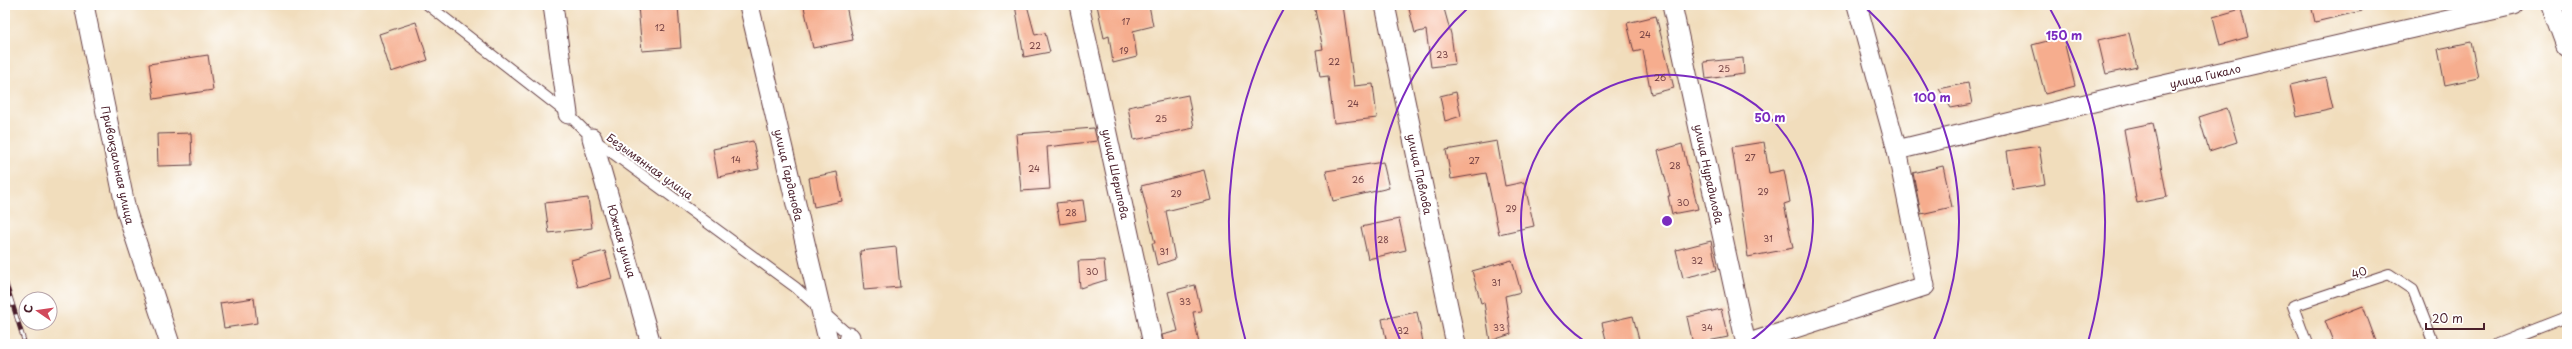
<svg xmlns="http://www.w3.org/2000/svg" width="2572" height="349" viewBox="0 0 2572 349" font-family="'Playpen Sans',sans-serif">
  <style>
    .building { fill: #f6ad8e }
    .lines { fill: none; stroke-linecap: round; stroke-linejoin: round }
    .lane-casing { stroke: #633c41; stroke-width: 12 }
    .street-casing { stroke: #633c41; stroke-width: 21 }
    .lane { stroke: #fff; stroke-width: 10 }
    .street { stroke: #fff; stroke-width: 19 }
    .rail-casing { stroke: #4a1f2b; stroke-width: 4.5 }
    .rail { stroke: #fff; stroke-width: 3; stroke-dasharray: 9; stroke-linecap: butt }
    .ring { fill: none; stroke: #7b2cbf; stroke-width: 2 }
    .labels { text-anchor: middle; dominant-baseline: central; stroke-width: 4; stroke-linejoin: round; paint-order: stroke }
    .number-label { font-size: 9px; fill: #754244 }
    .street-label { font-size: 11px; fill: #4a1f2b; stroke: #fff }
    .centre { fill: #7b2cbf; stroke: #fff; stroke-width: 2 }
    .ring-label { font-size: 12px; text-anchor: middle; font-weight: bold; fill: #7b2cbf; stroke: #fff; stroke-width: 4; stroke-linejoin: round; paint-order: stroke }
  </style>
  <rect width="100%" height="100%" fill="#fff"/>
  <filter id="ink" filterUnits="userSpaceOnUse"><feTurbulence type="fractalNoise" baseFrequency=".025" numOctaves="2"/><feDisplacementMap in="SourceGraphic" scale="8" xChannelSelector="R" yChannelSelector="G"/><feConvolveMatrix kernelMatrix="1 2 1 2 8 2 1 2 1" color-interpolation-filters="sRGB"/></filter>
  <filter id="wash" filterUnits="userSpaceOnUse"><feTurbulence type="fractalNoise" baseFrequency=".012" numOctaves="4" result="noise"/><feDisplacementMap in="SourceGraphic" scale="16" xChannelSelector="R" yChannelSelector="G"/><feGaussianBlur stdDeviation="0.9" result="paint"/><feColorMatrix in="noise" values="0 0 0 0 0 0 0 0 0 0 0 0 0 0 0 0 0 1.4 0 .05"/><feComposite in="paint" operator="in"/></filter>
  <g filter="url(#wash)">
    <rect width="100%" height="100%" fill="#f1ddbc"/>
    <g id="blocks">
      <g class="building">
        <path d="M678 5 681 48 642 51 638 6Z"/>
        <path d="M814 5H846L853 40 813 48 804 7Z"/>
        <path d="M1015 5H1027L1035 35 1045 33 1050 52 1024 57Z"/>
        <path d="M1097 5H1149L1153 26 1133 31 1137 57 1113 63 1109 36 1104 38Z"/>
        <path d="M1314 5H1343L1354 86 1373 84 1377 118 1334 123 1328 76 1320 77 1316 50 1323 49Z"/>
        <path d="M1408 5H1443L1451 34 1455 64 1431 67 1426 30 1415 33Z"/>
        <path d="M2311 5H2361L2362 11 2315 22Z"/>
        <path d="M2241 9 2248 37 2220 45 2213 17Z"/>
        <path d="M1656 16 1674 88 1651 94 1643 50 1634 52 1627 23Z"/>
        <path d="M416 22 428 60 391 72 379 34Z"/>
        <path d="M2129 33 2137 67 2106 74 2098 40Z"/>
        <path d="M2063 37 2075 86 2045 94 2032 45Z"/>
        <path d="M2471 42 2478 78 2445 85 2438 49Z"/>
        <path d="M208 55 213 90 154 99 149 64Z"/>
        <path d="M1743 58 1744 74 1706 79 1704 62Z"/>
        <path d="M2326 77 2333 109 2297 117 2290 85Z"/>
        <path d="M1968 83 1972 104 1951 108 1939 89Z"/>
        <path d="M1456 92 1461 116 1445 121 1440 96Z"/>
        <path d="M1188 95 1194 128 1134 140 1128 107Z"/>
        <path d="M2227 108 2237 142 2209 151 2199 117Z"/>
        <path d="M2153 123 2167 197 2137 203 2124 129Z"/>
        <path d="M1094 128 1097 141 1047 147 1050 189 1021 191 1016 134Z"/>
        <path d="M191 133 192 165 158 166 157 134Z"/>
        <path d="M753 141 759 169 718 177 713 149Z"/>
        <path d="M1497 141 1505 186 1524 182 1534 226 1499 234 1486 173 1451 179 1446 150Z"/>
        <path d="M1764 142 1769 173 1784 170 1790 202 1784 204 1793 248 1748 257 1732 147Z"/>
        <path d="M1682 144 1698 209 1672 214 1668 196H1670L1658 151Z"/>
        <path d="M2039 146 2045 185 2013 190 2007 151Z"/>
        <path d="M1383 162 1389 188 1333 201 1326 171Z"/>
        <path d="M1943 166 1952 207 1921 214 1913 173Z"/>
        <path d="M1204 170 1211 200 1166 211 1175 259 1157 265 1152 243H1155L1141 186Z"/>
        <path d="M837 172 842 201 814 207 809 178Z"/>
        <path d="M588 198 592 228 549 233 545 203Z"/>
        <path d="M1083 200 1086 220 1060 224 1056 203Z"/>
        <path d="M1399 219 1406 250 1368 259 1361 227Z"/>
        <path d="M1711 241 1717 270 1683 278 1676 250Z"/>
        <path d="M896 247 900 287 864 290 860 251Z"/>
        <path d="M605 251 612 278 578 287 571 260Z"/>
        <path d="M1104 260 1106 280 1080 288 1078 261Z"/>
        <path d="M1512 260 1521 292 1505 296 1511 334 1490 341 1484 302 1481 303 1472 271Z"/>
        <path d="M1195 285 1201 311 1193 312 1199 344H1164L1162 335 1178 331 1168 292Z"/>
        <path d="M254 298 257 323 224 328 220 303Z"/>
        <path d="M2363 306 2377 344H2334L2325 321Z"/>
        <path d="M1721 309 1728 337 1693 344 1687 317Z"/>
        <path d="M1417 312 1423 342 1387 344 1382 319Z"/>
        <path d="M1633 316 1640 344H1607L1602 323Z"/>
      </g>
    </g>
  </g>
  <g filter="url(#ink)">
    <use href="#blocks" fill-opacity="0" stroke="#633c41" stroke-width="1"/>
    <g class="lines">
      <g class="lane-casing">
        <g id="lane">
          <path d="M428 5 568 114 592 138 795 287 859 344"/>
          <path d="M2307 344 2293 306 2389 274 2413 290 2434 344"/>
          <path d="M2497 344 2567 317"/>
        </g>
      </g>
      <g class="street-casing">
        <g id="street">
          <path d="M84 5 126 210 170 344"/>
          <path d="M553 5 568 114"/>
          <path d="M749 5 829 344"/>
          <path d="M1079 5 1153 344"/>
          <path d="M1385 5 1456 344"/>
          <path d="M1672 5 1746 344"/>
          <path d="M2552 5 2567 46"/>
          <path d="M592 138 651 344"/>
          <path d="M1897 150 2155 87 2514 5"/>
          <path d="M848 344 850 337"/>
          <path d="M1746 344 1925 286 1897 150 1857 5"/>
        </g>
      </g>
      <use href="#lane" class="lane"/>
      <use href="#street" class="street"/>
      <g class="rail-casing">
        <path id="rail" d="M5 280 25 344"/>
      </g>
      <use href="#rail" class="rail"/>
    </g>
  </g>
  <g class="ring">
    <path d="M1587 343A146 146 0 1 1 1747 343"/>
    <path d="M1401 342A292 292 0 0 1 1470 6M1864 6A292 292 0 0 1 1933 342"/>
    <path d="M1246 342A438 438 0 0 1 1286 5M2048 5A438 438 0 0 1 2088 342"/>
  </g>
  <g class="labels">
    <g class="number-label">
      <text x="1126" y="21">17</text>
      <text x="660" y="27">12</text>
      <text x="1645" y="34">24</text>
      <text x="1035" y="45">22</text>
      <text x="1124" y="50">19</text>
      <text x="1442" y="54">23</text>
      <text x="1334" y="61">22</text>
      <text x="1724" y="68">25</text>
      <text x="1660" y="77">26</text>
      <text x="1353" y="103">24</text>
      <text x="1161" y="118">25</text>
      <text x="1750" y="157">27</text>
      <text x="736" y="159">14</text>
      <text x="1474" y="160">27</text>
      <text x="1675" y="165">28</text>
      <text x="1034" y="168">24</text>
      <text x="1358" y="179">26</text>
      <text x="1763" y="191">29</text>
      <text x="1176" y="193">29</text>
      <text x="1683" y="202">30</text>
      <text x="1511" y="208">29</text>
      <text x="1071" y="212">28</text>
      <text x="1768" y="238">31</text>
      <text x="1383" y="239">28</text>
      <text x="1164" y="251">31</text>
      <text x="1697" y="260">32</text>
      <text x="1092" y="271">30</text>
      <text x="1496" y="282">31</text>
      <text x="1185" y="301">33</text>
      <text x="1499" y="327">33</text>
      <text x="1707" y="327">34</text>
      <text x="1403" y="330">32</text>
    </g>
    <g class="street-label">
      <text transform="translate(2205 76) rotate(-13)">улица Гикало</text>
      <text transform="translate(118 165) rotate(78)">Привокзальная улица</text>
      <text transform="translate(650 166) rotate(36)">Безымянная улица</text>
      <text transform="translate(1116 174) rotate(78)">улица Шерипова</text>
      <text transform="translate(1420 174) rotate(78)">улица Павлова</text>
      <text transform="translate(1709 174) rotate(78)">улица Нурадилова</text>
      <text transform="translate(789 175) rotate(77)">улица Гарданова</text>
      <text transform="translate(622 241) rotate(74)">Южная улица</text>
      <text transform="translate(2359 272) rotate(-18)">40</text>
    </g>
  </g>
  <circle cx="1667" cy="221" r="6" class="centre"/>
  <g class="ring-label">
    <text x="2064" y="40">150 m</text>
    <text x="1932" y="102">100 m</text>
    <text x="1770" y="122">50 m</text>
  </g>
  <rect width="2572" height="349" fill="none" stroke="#fff" stroke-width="20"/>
  <g transform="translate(38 311) rotate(283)"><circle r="19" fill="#ffffff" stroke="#b7a5aa"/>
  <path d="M0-3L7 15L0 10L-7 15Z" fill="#d1495b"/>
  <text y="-6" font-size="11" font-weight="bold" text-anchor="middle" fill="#4a1f2b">С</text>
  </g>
  <path d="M2426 323v6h58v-6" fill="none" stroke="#4a1f2b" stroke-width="2"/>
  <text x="2432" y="323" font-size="12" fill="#4a1f2b" stroke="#ffffff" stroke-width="3" paint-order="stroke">20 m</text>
</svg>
